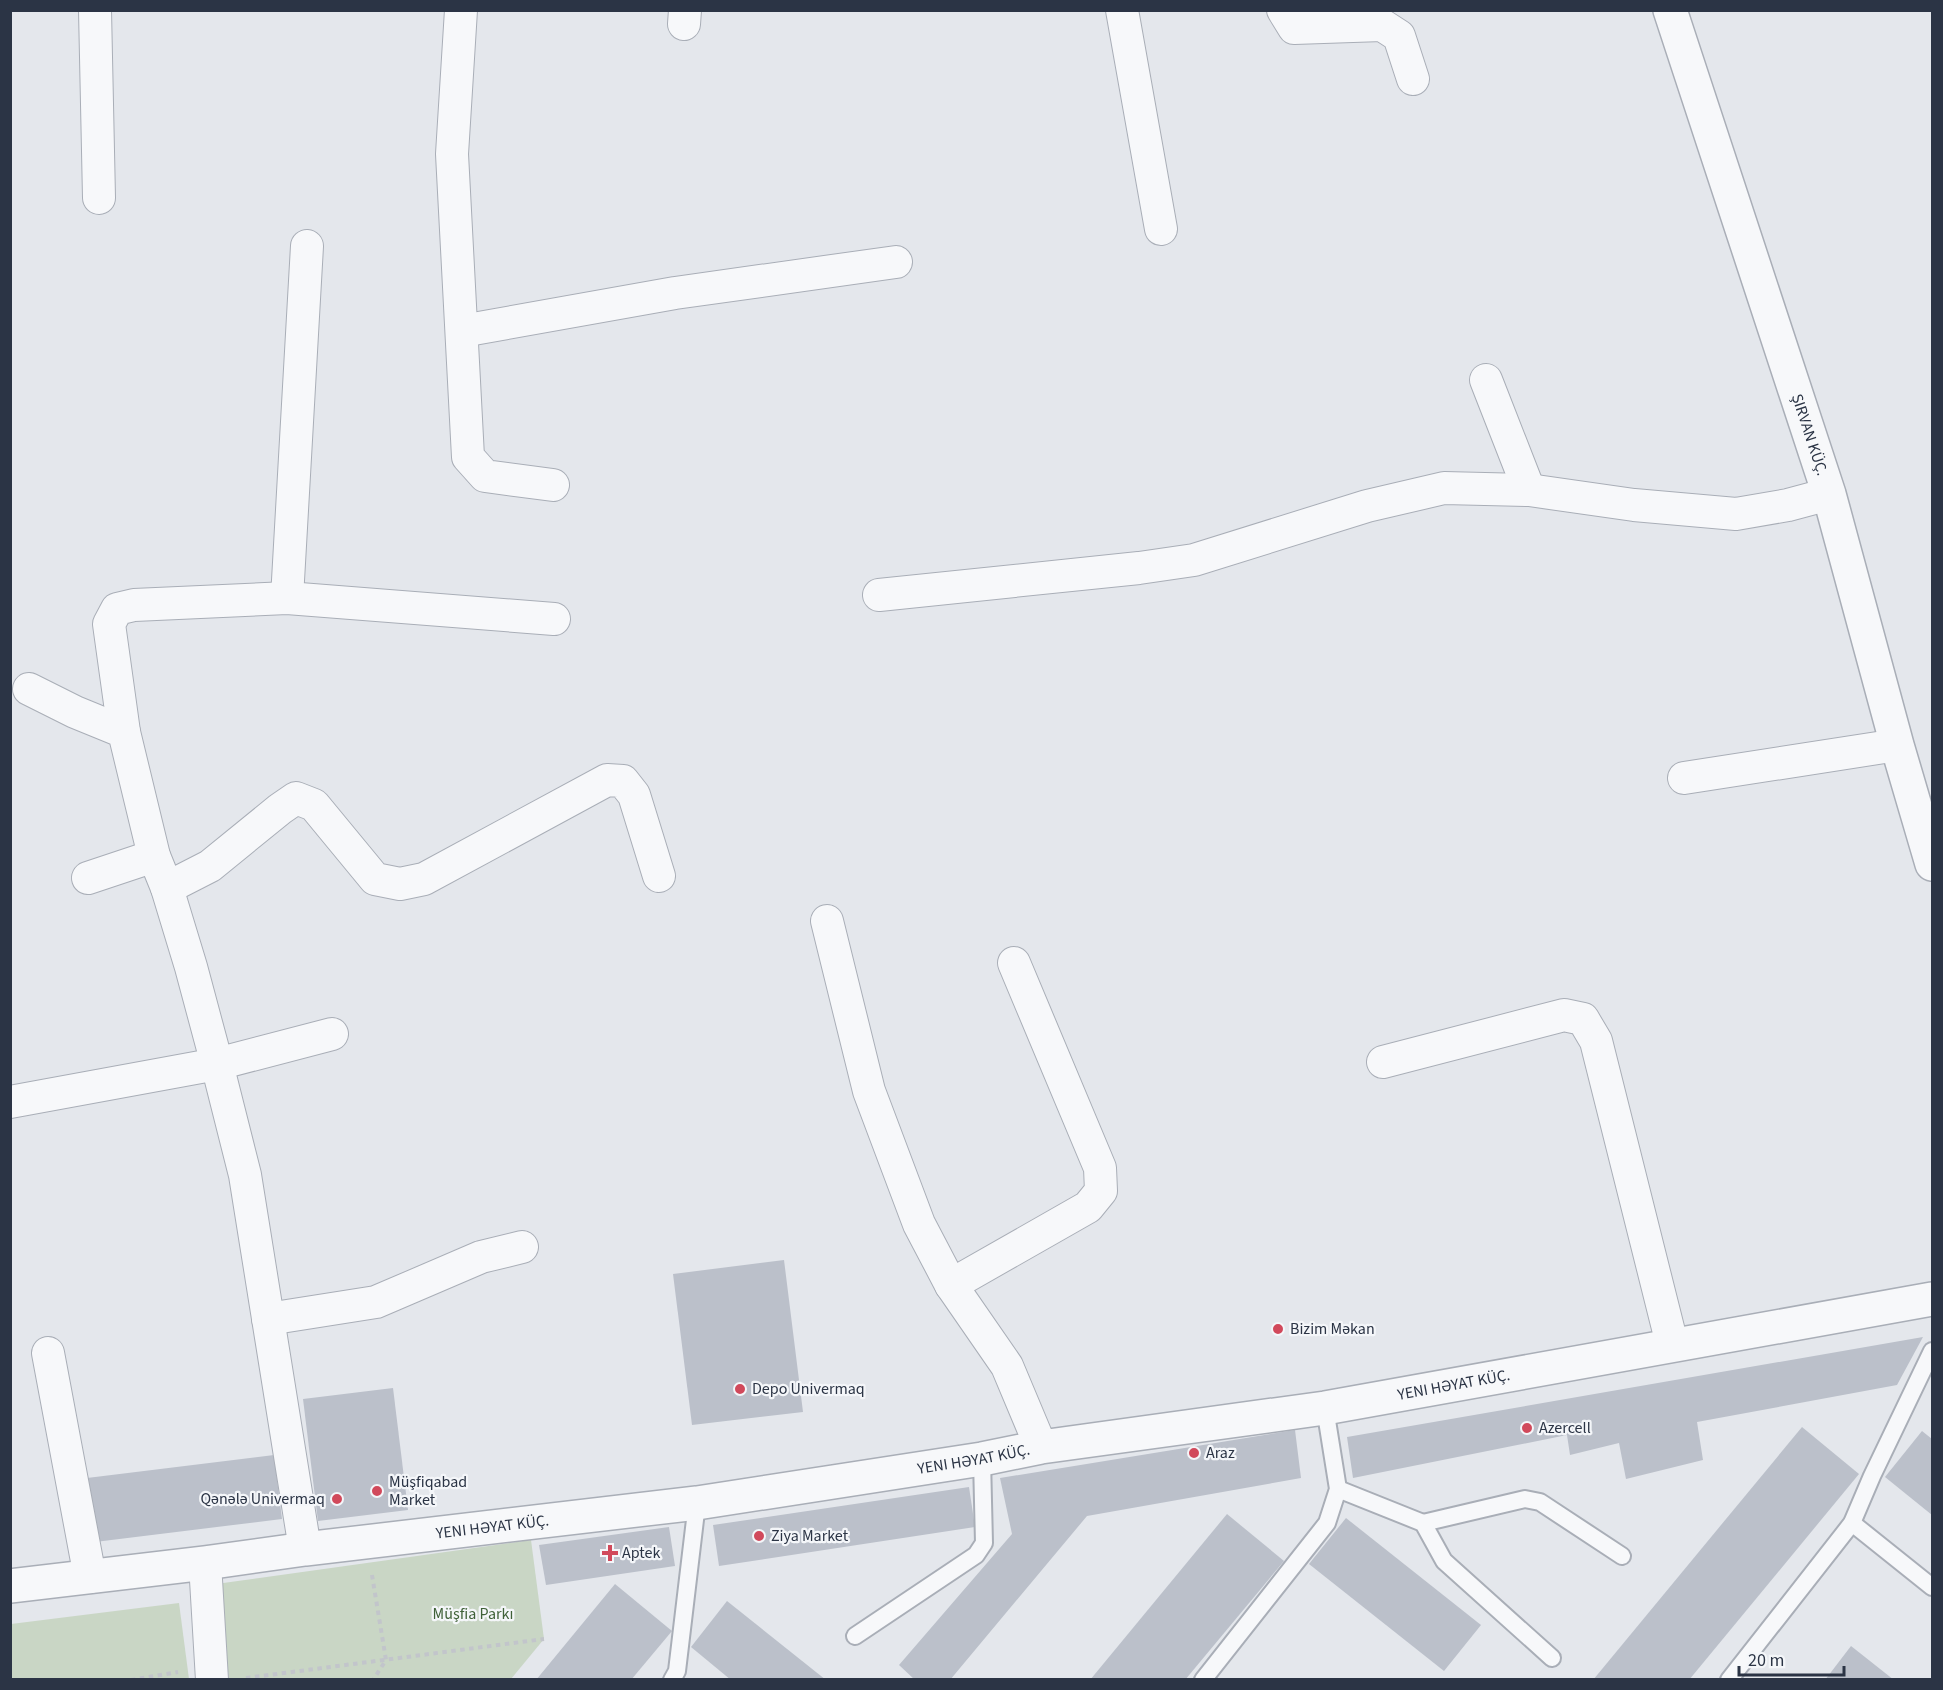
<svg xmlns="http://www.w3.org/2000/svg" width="1943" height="1690" viewBox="0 0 1943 1690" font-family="'Source Sans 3',sans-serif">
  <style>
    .green { fill: #c9d6c5 }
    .building { fill: #bbc0ca }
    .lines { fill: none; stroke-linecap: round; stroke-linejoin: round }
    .service-casing { stroke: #a9aeb7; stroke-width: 20 }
    .minor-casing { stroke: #a9aeb7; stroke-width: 34 }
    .tertiary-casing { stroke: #a9aeb7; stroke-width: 36 }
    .path { stroke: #c2c5cb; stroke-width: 4; stroke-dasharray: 4.5 4.5; stroke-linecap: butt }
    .service { stroke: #f7f8fa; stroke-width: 16 }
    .minor { stroke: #f7f8fa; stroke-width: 32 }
    .tertiary { stroke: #f7f8fa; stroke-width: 33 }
    .poi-dot { fill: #d1495b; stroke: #f4f6f9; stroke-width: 2 }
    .labels { text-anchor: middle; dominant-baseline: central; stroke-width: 4.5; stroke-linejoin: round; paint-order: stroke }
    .street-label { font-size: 16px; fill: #2b3445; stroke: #f4f6f9 }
    .poi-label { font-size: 16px; fill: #2b3445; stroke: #f4f6f9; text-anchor: start }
    .park-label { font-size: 16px; fill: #3f6138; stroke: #f4f6f9 }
  </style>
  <rect width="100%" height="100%" fill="#e4e7ec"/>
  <g class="green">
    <path d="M531 1540 544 1639 511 1679H229L216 1584Z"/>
    <path d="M179 1603 189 1679H11V1624Z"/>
  </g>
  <g class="building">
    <path d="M784 1260 803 1412 692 1425 673 1274Z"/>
    <path d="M1923 1337 1897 1385 1697 1422 1703 1460 1626 1479 1619 1443 1570 1455 1567 1435 1353 1478 1347 1437Z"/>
    <path d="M393 1388 408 1510 318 1521 303 1399Z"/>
    <path d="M1802 1427 1859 1474 1689 1680H1593Z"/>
    <path d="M1295 1430 1301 1478 1087 1516 950 1680H915L899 1665 1012 1534 1000 1478Z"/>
    <path d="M1922 1431 1932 1439V1515L1885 1477Z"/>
    <path d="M274 1455 282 1519 95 1542 87 1478Z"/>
    <path d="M969 1487 975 1527 719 1566 713 1525Z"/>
    <path d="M1227 1514 1284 1561 1185 1680H1090Z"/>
    <path d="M1346 1518 1481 1625 1444 1671 1309 1564Z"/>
    <path d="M669 1527 675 1566 546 1585 539 1545Z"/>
    <path d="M615 1584 672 1631 631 1680H536Z"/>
    <path d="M727 1601 826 1680H731L691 1647Z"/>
    <path d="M1851 1646 1894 1680H1825Z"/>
  </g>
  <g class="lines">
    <g class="service-casing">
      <g id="service">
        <path d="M1338 1489 1423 1523 1444 1561 1552 1658"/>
        <path d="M1423 1523 1525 1499 1540 1502 1622 1556"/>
        <path d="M1852 1523 1932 1587"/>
        <path d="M855 1636 976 1555 984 1543 982 1459"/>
        <path d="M672 1680 677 1671 697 1503"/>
        <path d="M1203 1680 1327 1523 1338 1489 1325 1408"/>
        <path d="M1729 1680 1852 1523 1872 1476 1932 1351"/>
      </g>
    </g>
    <g class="minor-casing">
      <g id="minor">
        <path d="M95 10 99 198"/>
        <path d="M461 10 452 154 468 457 485 476 553 485"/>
        <path d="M1122 10 1161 229"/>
        <path d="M1283 10 1294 28 1382 25 1399 36 1413 79"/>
        <path d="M684 24 685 10"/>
        <path d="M462 331 675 293 896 262"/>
        <path d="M1486 380 1529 490"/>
        <path d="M879 595 1139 568 1194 560 1367 506 1444 488 1529 490 1634 505 1736 514 1788 505 1829 494"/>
        <path d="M287 598 307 246"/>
        <path d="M29 689 75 712 124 732 154 856 167 888 191 967 217 1064 245 1175 305 1549"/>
        <path d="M124 732 109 624 117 609 134 605 287 598 554 619"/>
        <path d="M1684 778 1897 745"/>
        <path d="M88 878 154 856"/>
        <path d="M167 888 210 866 280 809 296 798 314 805 375 879 400 884 424 879 607 780 623 781 634 795 659 876"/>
        <path d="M827 921 869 1091 919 1224 951 1285 1007 1366 1041 1447"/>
        <path d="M1383 1062 1564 1015 1583 1019 1596 1041 1672 1344"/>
        <path d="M10 1102 217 1064 332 1034"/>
        <path d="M951 1285 1088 1207 1101 1191 1100 1168 1014 963"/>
        <path d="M268 1319 376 1302 481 1257 522 1247"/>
        <path d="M48 1353 90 1577"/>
        <path d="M205 1563 212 1680"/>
      </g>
    </g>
    <g class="tertiary-casing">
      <g id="tertiary">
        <path id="s1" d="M1670 10 1829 494 1897 745 1932 864"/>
        <path id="s2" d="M10 1586 205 1563 305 1549 697 1503 982 1459 1041 1447 1325 1408 1932 1299"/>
      </g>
    </g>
    <g class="path">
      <path d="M372 1575 386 1660 373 1680"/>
      <path d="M246 1678 544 1639"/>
      <path d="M131 1680 178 1672"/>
    </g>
    <use href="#service" class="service"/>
    <use href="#minor" class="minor"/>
    <use href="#tertiary" class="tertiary"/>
  </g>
  <g class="poi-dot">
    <circle cx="1278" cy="1329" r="6"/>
    <circle cx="740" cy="1389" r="6"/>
    <circle cx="1527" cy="1428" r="6"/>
    <circle cx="1194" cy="1453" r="6"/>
    <circle cx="377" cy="1491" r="6"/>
    <circle cx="337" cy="1499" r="6"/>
    <circle cx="759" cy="1536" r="6"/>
    <path d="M607 1544h6v6h6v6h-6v6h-6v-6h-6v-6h6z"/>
  </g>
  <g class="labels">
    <g class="street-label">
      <text stroke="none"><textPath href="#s1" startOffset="447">ŞIRVAN KÜÇ.</textPath></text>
      <text stroke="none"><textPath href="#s2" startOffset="1458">YENI HƏYAT KÜÇ.</textPath></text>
      <text stroke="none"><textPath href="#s2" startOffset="972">YENI HƏYAT KÜÇ.</textPath></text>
      <text stroke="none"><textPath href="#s2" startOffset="486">YENI HƏYAT KÜÇ.</textPath></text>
    </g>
    <g class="poi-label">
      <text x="1290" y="1329">Bizim Məkan</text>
      <text x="752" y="1389">Depo Univermaq</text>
      <text x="1539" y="1428">Azercell</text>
      <text x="1206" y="1453">Araz</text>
      <text x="389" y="1482">Müşfiqabad<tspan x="389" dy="18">Market</tspan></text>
      <text x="325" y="1499" text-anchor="end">Qənələ Univermaq</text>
      <text x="771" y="1536">Ziya Market</text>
      <text x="622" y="1553">Aptek</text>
    </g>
    <g class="park-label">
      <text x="473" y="1614">Müşfia Parkı</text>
    </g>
  </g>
  <rect width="1943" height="1690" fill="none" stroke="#2b3445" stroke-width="24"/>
  <path d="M1739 1666v9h105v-9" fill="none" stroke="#2b3445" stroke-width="3"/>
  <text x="1748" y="1666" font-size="18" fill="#2b3445" stroke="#f4f6f9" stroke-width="4.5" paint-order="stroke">20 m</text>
</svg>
